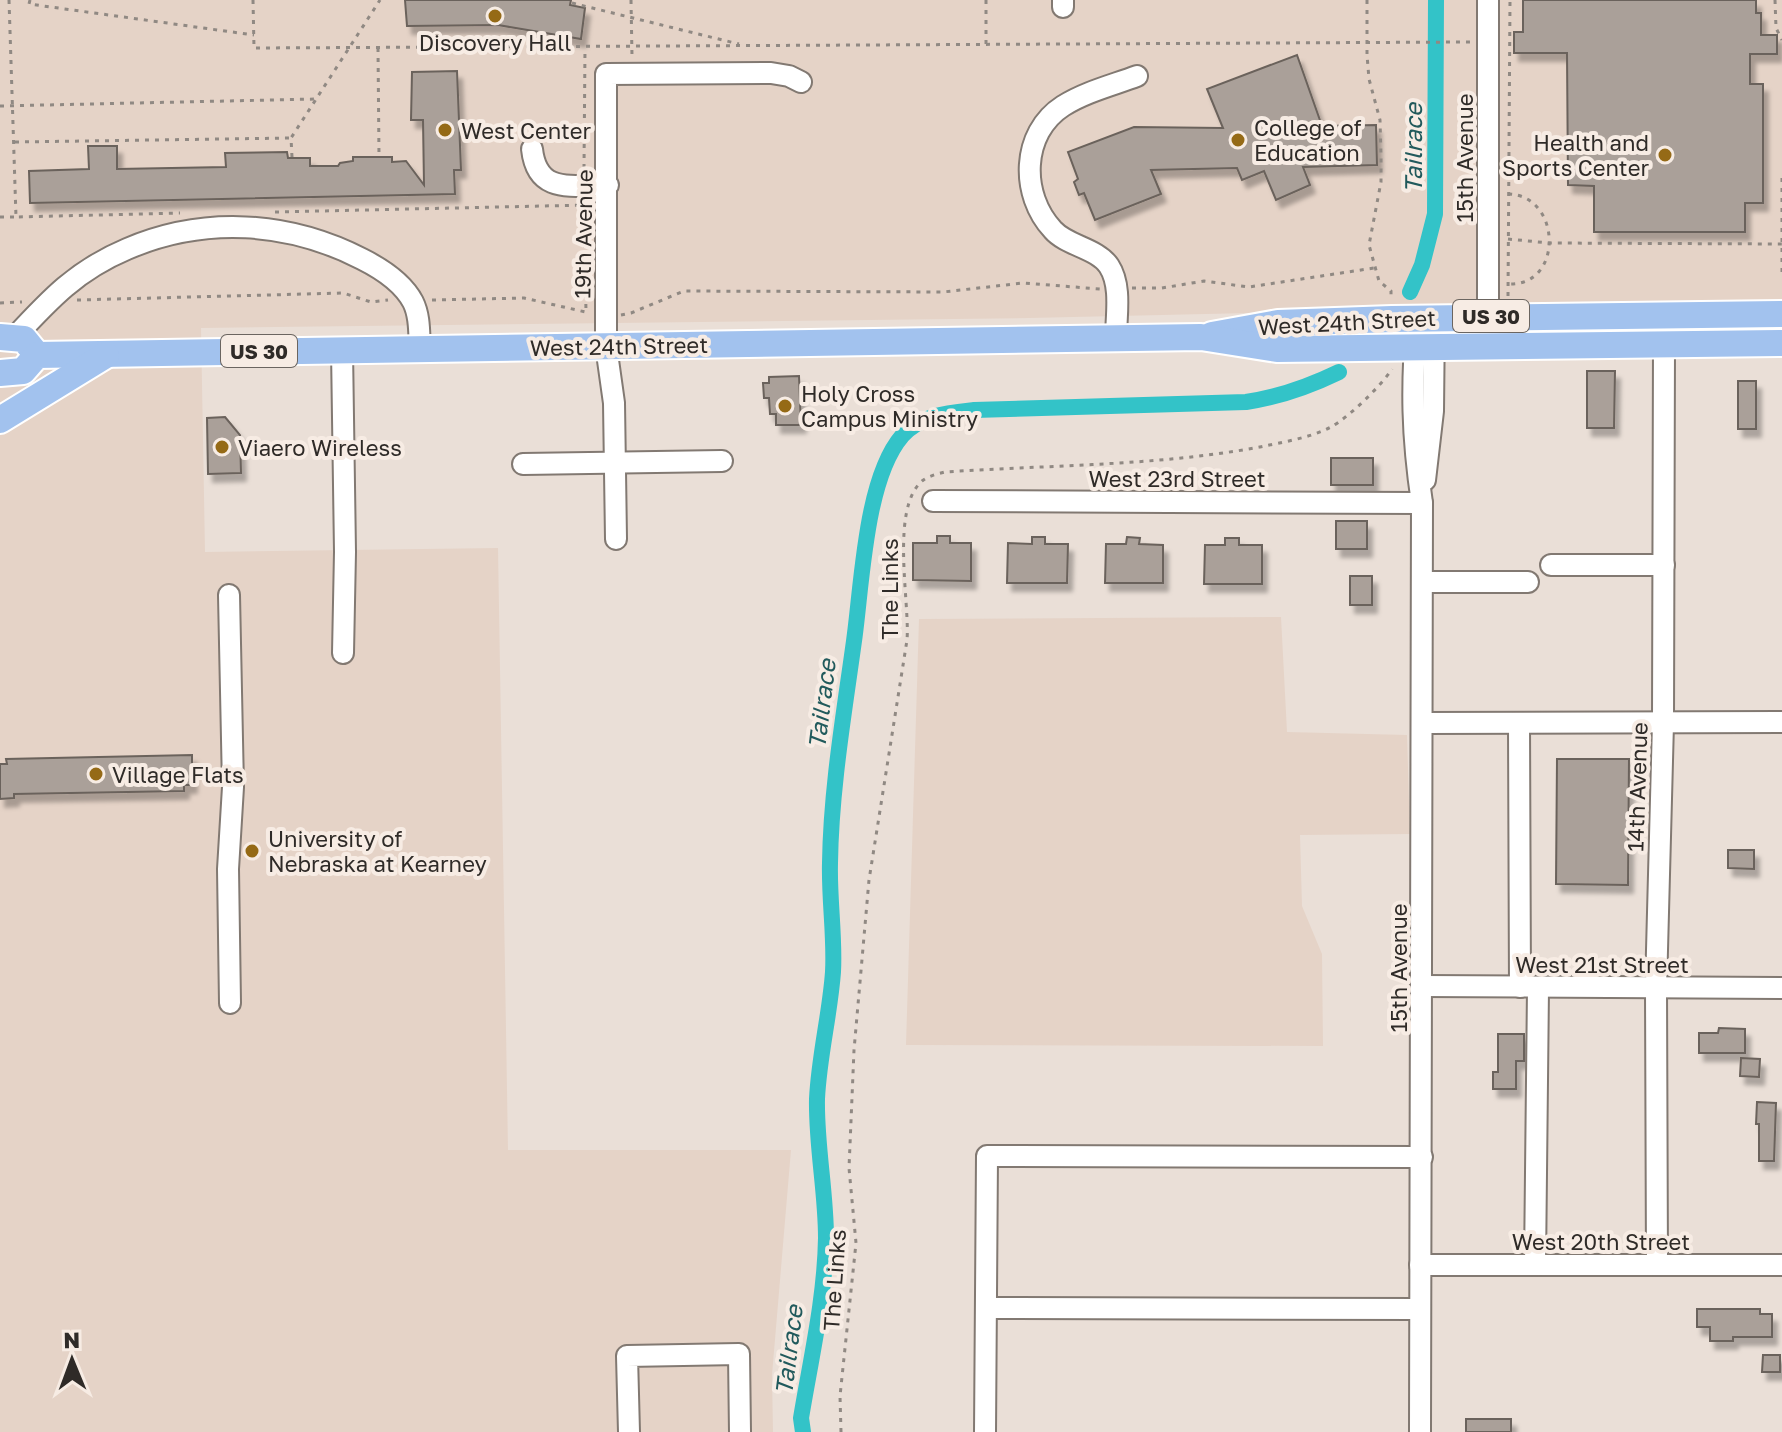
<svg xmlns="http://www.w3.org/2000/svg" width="1782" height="1432" viewBox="0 0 1782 1432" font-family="'Golos Text',sans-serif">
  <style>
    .built { fill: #e5d3c7 }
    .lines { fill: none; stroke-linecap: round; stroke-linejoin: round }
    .canal { stroke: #33c3c8; stroke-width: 16 }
    .building { fill: #aaa099; stroke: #6b625b; stroke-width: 2; filter: url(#shadow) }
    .minor-casing { stroke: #827972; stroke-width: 24 }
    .major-casing { stroke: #fff; stroke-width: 30 }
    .path { stroke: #908983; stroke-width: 3; stroke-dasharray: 4 6; stroke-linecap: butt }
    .minor { stroke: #fff; stroke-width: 20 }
    .major { stroke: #a2c2ee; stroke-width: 26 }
    .poi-dot { fill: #956a16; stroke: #f7ece4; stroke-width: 3 }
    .labels { text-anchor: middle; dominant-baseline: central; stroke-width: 8; stroke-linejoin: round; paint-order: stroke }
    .shield { fill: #f7ece4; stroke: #6b6560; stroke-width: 2 }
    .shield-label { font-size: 20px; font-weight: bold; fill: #2f2b28 }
    .poi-label { font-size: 22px; fill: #2f2b28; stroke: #f7ece4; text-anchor: start }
    .street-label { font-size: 22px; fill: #2f2b28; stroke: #f7ece4 }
    .water-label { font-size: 24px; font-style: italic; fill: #215a5c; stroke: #f7ece4 }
  </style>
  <defs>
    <filter id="shadow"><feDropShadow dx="5" dy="8" stdDeviation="2" flood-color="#0004"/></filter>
  </defs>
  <rect width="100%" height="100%" fill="#eadfd7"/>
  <g class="built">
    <path d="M0 0H1782V301L1029 318 201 328 205 552 498 548 508 1150H791L772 1375 773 1432H0Z"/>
    <path d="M1281 617 1287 732 1407 735 1410 834 1300 835 1302 906 1322 954 1323 1046 906 1045 919 619Z"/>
  </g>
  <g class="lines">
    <g class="canal">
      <path d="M1410 292 1422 265 1435 214 1436 0"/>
      <path d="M803 1432 801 1418C811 1358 825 1298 826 1238 826 1191 816 1145 817 1099 819 1056 830 1014 833 972 835 936 829 900 830 863 831 789 844 714 854 641 862 585 865 479 902 436 921 415 947 413 974 410L1246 402C1280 397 1308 387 1339 372"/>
    </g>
  </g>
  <g class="building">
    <path d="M405 0H571L570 5 585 8 581 39 498 25 407 26Z"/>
    <path d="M1523 0H1756V13H1761V35H1777V54H1750V84H1763V203H1745V232H1594V186L1568 185 1567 53H1514V32H1523Z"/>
    <path d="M1297 55 1322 126 1376 125 1377 165 1303 167 1310 185 1276 200 1264 171 1242 180 1237 168 1151 170 1161 194 1095 220 1084 193 1079 195 1074 182 1078 179 1068 152 1134 127 1223 128 1207 89Z"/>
    <path d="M457 71 461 170H454L455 194 30 203 29 171 89 169 88 146H117V169L226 167 225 153 287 152 288 158H310V166H338L340 163 353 161V157H392V162L406 161 424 185 423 120H411L412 72Z"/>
    <path d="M1587 371H1615L1614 428H1587Z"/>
    <path d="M799 376 801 425H776V414H770L769 398H764L763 383H769V377Z"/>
    <rect x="1738" y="381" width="18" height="48"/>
    <path d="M225 417 240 435 241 473 208 474 207 418Z"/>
    <rect x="1331" y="458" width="42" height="27"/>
    <rect x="1336" y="521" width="31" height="28"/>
    <path d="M937 536H950V543H971V581L913 580V543H937Z"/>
    <path d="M1032 537H1045V544H1068L1067 583H1007L1008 543 1032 544Z"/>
    <path d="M1127 537 1140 538 1139 544 1163 545V583H1105L1106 544H1126Z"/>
    <path d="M1225 538H1239V545H1262V584H1204L1205 545H1225Z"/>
    <rect x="1350" y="576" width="22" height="29"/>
    <path d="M192 755V785H184V791L14 794V798L0 799V764H7L6 759Z"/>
    <path d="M1557 759H1629L1628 885 1556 884Z"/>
    <path d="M1728 850H1754V869L1728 868Z"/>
    <path d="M1719 1028 1745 1029V1053H1699V1033H1718Z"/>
    <path d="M1498 1034H1524V1061H1516V1089H1493V1072H1498Z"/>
    <path d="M1741 1058 1760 1059 1759 1077 1740 1076Z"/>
    <path d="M1757 1102 1776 1103 1774 1161H1759V1124H1756Z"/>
    <path d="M1697 1309H1760V1314H1772V1337H1733V1341H1710V1327H1697Z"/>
    <path d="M1763 1355H1780V1372H1762Z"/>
    <rect x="1466" y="1419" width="45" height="13"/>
  </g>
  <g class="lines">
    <g class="minor-casing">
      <g id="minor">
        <path d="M1063 0V7"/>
        <path d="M1488 0V316"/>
        <path d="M532 149C537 195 572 185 608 185"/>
        <path d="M1417 318C1411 386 1412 436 1422 503L1420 1432"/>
        <path d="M14 338C50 299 77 270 127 249 204 216 288 221 362 259 380 268 403 283 413 302 420 316 419 333 420 349"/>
        <path d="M1116 338C1116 316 1122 286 1109 266 1097 248 1067 246 1053 230 1020 195 1021 133 1063 106 1085 92 1113 85 1137 76"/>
        <path d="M342 350 345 552 343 653"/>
        <path d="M523 464 722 461"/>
        <path d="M1425 480 1433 411 1434 317"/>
        <path d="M933 501 1422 503"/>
        <path d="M616 539 614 403 606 346V74L771 73 789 76 801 82"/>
        <path d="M1551 565H1664"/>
        <path d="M1422 582H1528"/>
        <path d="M229 595 233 787 228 869 230 1003"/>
        <path d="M1422 723 1782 722"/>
        <path d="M1519 723 1520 987"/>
        <path d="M1422 986 1782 988"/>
        <path d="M1420 1265H1782"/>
        <path d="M1535 1265 1538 988"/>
        <path d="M1657 1265 1656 988 1663 723 1664 344 1679 315"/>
        <path d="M986 1308 1420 1309"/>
        <path d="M629 1432 627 1356 739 1354 740 1432"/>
        <path d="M985 1432 987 1156 1422 1157"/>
      </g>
    </g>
    <g class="major-casing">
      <g id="major">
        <path d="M1212 335 1278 323 1392 319 1782 314"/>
        <path d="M0 337 24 339 37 355"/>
        <path d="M0 373 23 371 37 355 1201 337 1277 349 1782 343"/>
        <path d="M0 420 106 355"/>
      </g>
    </g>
    <g class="path">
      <path d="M9 0 16 217 180 213"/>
      <path d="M30 0 29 4 254 35"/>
      <path d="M253 0 254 48 1470 42"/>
      <path d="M631 0 632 56"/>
      <path d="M986 0V46"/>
      <path d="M1367 0V55L1369 79 1380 120 1381 157V182L1369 245 1379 281 1391 291V298"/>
      <path d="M1775 0 1776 28 1782 40"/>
      <path d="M572 3 739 44"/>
      <path d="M378 48 379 157"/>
      <path d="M0 106 316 99"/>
      <path d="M15 142 291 138"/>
      <path d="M292 157 291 138 380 0"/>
      <path d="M584 168 585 48"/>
      <path d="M1782 178V272"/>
      <path d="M1508 194C1562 195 1564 287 1508 284"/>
      <path d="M584 204 586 312"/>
      <path d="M275 212 588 205"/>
      <path d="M0 217H16"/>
      <path d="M1508 239 1549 243 1782 244"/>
      <path d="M1132 288H1162L1204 281 1249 287 1374 268"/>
      <path d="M1508 296 1510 0"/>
      <path d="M77 300 343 293 371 302 388 300"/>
      <path d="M432 300 524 298 590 313"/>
      <path d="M0 303 22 302"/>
      <path d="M621 315 631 313 684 291 943 292 1023 283 1100 289"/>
      <path d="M841 1432 840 1396 856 1243 849 1168 854 1050 869 880 907 640C910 602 890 509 922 481 928 476 937 474 945 472 1049 465 1157 466 1260 447 1283 442 1310 438 1331 427 1349 417 1381 386 1392 369"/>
    </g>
    <use href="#minor" class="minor"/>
    <use href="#major" class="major"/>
  </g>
  <g class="poi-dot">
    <circle cx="495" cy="16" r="8"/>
    <circle cx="445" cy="130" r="8"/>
    <circle cx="1238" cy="140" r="8"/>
    <circle cx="1665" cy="155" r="8"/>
    <circle cx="785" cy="406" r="8"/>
    <circle cx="222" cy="447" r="8"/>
    <circle cx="96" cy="774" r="8"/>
    <circle cx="252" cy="851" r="8"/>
  </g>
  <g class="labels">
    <g class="shield">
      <rect x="1453" y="300" width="76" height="32" rx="6"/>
      <rect x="221" y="335" width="76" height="32" rx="6"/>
    </g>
    <g class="shield-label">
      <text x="1491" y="316">US 30</text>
      <text x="259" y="351">US 30</text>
    </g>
    <g class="poi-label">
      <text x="495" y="42" text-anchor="middle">Discovery Hall</text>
      <text x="1254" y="127">College of<tspan x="1254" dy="25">Education</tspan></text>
      <text x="461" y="130">West Center</text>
      <text x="1649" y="142" text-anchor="end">Health and<tspan x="1649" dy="25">Sports Center</tspan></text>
      <text x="801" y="393">Holy Cross<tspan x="801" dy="25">Campus Ministry</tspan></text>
      <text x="238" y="447">Viaero Wireless</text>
      <text x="112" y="774">Village Flats</text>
      <text x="268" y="838">University of<tspan x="268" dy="25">Nebraska at Kearney</tspan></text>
    </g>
    <g class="street-label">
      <text transform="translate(1464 158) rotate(-90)">15th Avenue</text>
      <text transform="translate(583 234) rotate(-89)">19th Avenue</text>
      <text transform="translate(1347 322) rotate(-3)">West 24th Street</text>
      <text transform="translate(619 346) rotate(-1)">West 24th Street</text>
      <text x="1177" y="478">West 23rd Street</text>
      <text transform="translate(889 589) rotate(-90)">The Links</text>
      <text transform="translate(1637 787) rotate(-88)">14th Avenue</text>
      <text x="1602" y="964">West 21st Street</text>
      <text transform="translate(1398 968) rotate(-90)">15th Avenue</text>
      <text x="1601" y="1241">West 20th Street</text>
      <text transform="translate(834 1280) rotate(-86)">The Links</text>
    </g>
    <g class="water-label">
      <text transform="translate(1412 148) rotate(-90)">Tailrace</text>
      <text transform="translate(821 704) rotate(-83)">Tailrace</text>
      <text transform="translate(788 1350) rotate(-83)">Tailrace</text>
    </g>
  </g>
  <g transform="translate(72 1360) rotate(359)" stroke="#f7ece4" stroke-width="6" paint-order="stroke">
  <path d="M0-6L14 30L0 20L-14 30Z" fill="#2f2b28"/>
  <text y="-12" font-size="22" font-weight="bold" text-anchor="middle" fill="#2f2b28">N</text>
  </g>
</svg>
